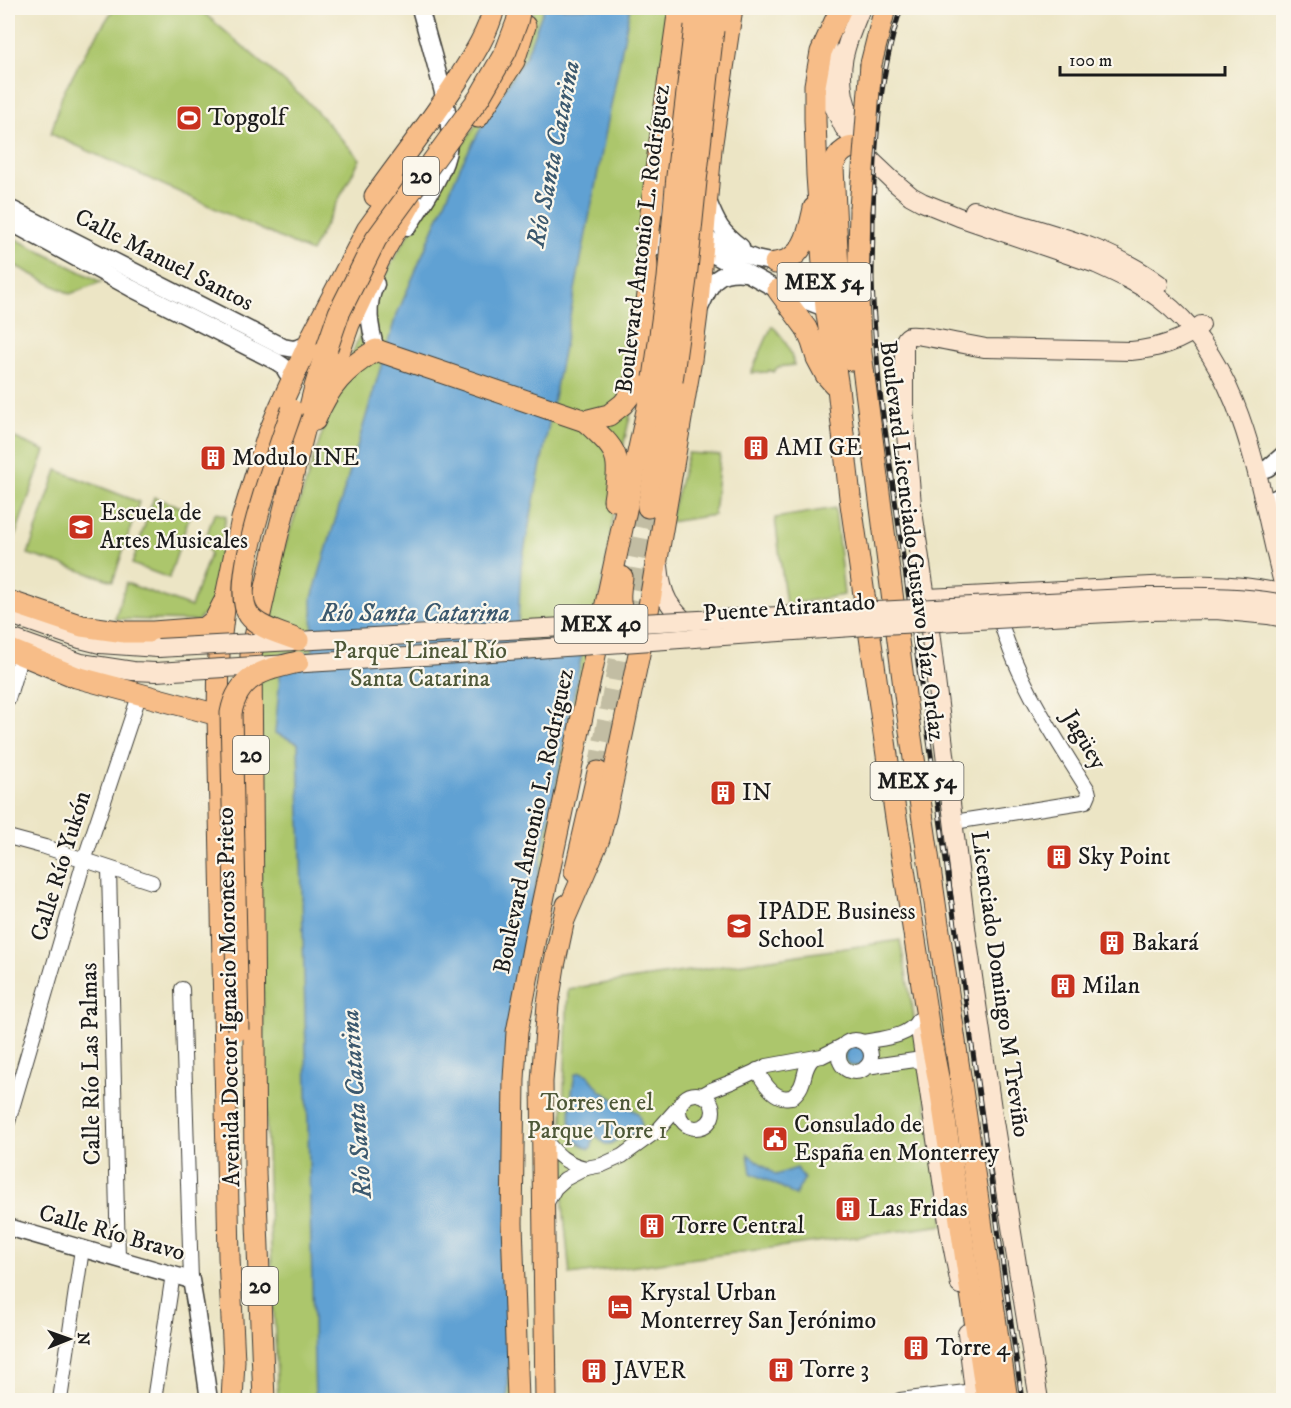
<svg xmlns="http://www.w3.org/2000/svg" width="1291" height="1408" viewBox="0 0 1291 1408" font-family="'IM FELL DW Pica',serif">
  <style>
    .green { fill: #acc66c; stroke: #647144; stroke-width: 1.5 }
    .water { fill: #61a1d3; stroke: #3e5e78; stroke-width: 1.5 }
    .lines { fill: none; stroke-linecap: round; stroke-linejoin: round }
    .trunk-tunnel { stroke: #c2bda3; stroke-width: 21; stroke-dasharray: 21 10; stroke-linecap: butt }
    .minor-casing { stroke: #3b3a35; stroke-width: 16 }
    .tertiary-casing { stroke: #3b3a35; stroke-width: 19 }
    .secondary-casing { stroke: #3b3a35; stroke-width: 20 }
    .primary-casing { stroke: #3b3a35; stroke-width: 23 }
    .trunk-casing { stroke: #3b3a35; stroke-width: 23 }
    .minor { stroke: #fff; stroke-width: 14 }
    .tertiary { stroke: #fff; stroke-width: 16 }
    .secondary { stroke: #fce5cf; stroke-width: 18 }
    .primary { stroke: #f7bd88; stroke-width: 21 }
    .trunk { stroke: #f7bd88; stroke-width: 21 }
    .rail-casing { stroke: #1c1c1c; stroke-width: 5 }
    .rail { stroke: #fbf7ec; stroke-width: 3; stroke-dasharray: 9; stroke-linecap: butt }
    .secondary-bridge-casing { stroke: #3b3a35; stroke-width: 20; stroke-linecap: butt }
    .primary-bridge-casing { stroke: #3b3a35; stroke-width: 23; stroke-linecap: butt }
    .trunk-bridge-casing { stroke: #3b3a35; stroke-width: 23; stroke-linecap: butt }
    .secondary-bridge { stroke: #fce5cf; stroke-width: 18 }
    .primary-bridge { stroke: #f7bd88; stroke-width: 21 }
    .trunk-bridge { stroke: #f7bd88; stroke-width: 21 }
    .labels { text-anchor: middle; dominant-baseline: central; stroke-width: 4.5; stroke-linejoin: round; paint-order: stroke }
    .shield { fill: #fbf7ec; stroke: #5f5e5a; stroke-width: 1.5 }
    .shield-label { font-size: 22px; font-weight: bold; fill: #1c1c1c }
    .poi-label { font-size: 24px; fill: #1c1c1c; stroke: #fbf7ec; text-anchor: start }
    .street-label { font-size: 24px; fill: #1c1c1c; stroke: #fbf7ec }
    .park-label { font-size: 24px; fill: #4e5838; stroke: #fbf7ec }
    .water-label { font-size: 26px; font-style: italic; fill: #3b586e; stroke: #fbf7ec }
  </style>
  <rect width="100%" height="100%" fill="#fbf7ec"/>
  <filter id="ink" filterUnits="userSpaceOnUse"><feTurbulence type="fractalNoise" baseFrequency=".0167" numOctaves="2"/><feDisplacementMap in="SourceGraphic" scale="12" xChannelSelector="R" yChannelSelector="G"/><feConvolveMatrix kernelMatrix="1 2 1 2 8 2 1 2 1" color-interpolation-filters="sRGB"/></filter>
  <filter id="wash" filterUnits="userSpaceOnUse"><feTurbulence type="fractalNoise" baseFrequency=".008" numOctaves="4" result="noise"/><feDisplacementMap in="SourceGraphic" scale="24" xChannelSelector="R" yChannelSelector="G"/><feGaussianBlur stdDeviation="1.35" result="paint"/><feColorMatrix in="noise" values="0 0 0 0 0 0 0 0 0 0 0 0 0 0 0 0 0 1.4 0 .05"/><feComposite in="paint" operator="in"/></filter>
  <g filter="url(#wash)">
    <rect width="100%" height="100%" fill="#ece5c5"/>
    <g class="green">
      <path d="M114 8H198L308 102 360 159 311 252 51 134 62 95 86 52Z"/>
      <path d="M534 8H681L635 394 621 456 608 554 517 1019 518 1400H278L268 1183 261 944 255 657 280 561 334 397 383 279 402 245 452 161 522 54 532 21Z"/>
      <path d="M8 235 101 282 70 294 8 262Z"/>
      <path d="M772 326C783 336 791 351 794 365L778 367 773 372 769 370 768 372 751 373Z"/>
      <path d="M8 435 45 451 8 556Z"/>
      <path d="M688 453 720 455 714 515 669 522Z"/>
      <path d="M57 470 139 502 113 581 28 554Z"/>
      <path d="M154 497 191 511 169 578 132 564Z"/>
      <path d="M835 508 844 595 786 605 775 518Z"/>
      <path d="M216 513 226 516 212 607 197 621 115 619 126 583 191 607 210 554 205 541 212 519Z"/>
      <path d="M900 940 913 1011 944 1225 570 1275 563 1205 562 1141 568 989Z"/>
    </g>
    <g class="water">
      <path d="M544 8H630L521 567 517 642 585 638 516 984 508 1400H315L298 743 275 733 282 654 313 652 312 598 395 319 460 167 488 115 526 56Z"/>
      <circle cx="855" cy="1056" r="10"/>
      <path d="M580 1072 588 1075 600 1090 607 1095 638 1113 642 1125 629 1137 619 1139 610 1144H605L597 1136 593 1137 592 1146 590 1149C584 1147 578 1143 574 1138 567 1124 572 1090 575 1074Z"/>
      <path d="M748 1154 776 1175 797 1168 804 1179 795 1196 783 1188 751 1173Z"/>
    </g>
  </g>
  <g filter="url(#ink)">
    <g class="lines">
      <path class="trunk-tunnel" d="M598 772 648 507"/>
      <g class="minor-casing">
        <g id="minor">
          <path d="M8 699 19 662 18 646"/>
          <path d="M954 822 1082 802 1086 801 1089 794 1088 790C1053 734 1014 676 998 612"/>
          <path d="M8 837 45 847 152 882"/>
          <path d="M109 869 118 1258"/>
          <path d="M182 989 191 1280"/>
          <circle cx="855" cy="1056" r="16"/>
          <path d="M863 1042C882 1038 908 1038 918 1020"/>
          <path d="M866 1067 915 1060 924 1063"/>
          <path d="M757 1070C762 1080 770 1094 782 1097 785 1098 789 1097 792 1097 809 1083 800 1071 813 1058"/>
          <circle cx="696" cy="1111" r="17"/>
          <path d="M702 1095 711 1090 734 1081 767 1066 822 1056 842 1046"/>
          <path d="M8 1122 84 861 140 693"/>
          <path d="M542 1137C557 1154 563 1163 586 1168"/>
          <path d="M546 1204 555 1188 565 1179 586 1168 602 1165 622 1156 658 1130 680 1105"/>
          <path d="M60 1400 82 1249"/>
          <path d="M154 1400 173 1274"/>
          <path d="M900 1400 974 1391"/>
        </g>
      </g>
      <g class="tertiary-casing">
        <g id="tertiary">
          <path d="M658 180 659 191 665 206 676 217 704 238 756 259 775 263 833 291"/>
          <path d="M708 201C717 224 721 232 741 247"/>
          <path d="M8 208 13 210 283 347 294 349 300 347"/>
          <path d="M8 221 131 288 277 362 283 366 287 373"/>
          <path d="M408 227C421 207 436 186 445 162 456 131 444 97 436 66 431 47 425 27 420 8"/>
          <path d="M646 255 659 242 679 240 703 249 778 290 835 312"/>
          <path d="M700 308C711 283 715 270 745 273"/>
          <path d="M376 350C370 327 365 306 376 284"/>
          <path d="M1257 472 1268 468 1284 454"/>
          <path d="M1264 504 1284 494"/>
          <path d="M8 1227 191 1280 196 1309 209 1400"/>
        </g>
      </g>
      <g class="secondary-casing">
        <g id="secondary">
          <path d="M861 8C856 21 850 34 846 48 839 71 841 101 854 121 858 127 863 131 867 136"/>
          <path d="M828 48V80L831 101 844 128 873 162 892 180 911 196 922 202 959 217 1096 264C1118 274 1140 284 1160 299 1247 365 1258 489 1284 587"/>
          <path d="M974 210C1037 231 1105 243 1159 284"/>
          <path d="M659 566C662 598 669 607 692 628"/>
          <path d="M921 608 926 598C987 595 1048 592 1110 588 1167 585 1227 580 1284 594"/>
          <path d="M8 614 80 639 100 644 158 648"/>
          <path d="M8 637 81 663 133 671 156 672"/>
          <path d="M921 1036 949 1229 960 1285"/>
          <path d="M967 1333 975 1400"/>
          <path d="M1039 1400 992 1109 967 935 926 598 912 505 904 409V344C905 340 905 338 909 336 915 333 972 346 985 348L1131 351C1155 349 1183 341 1201 325"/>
        </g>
      </g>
      <g class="primary-casing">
        <g id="primary">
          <path d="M841 8 821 52 815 85V120L817 175 826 308 838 388 850 497 896 818 930 1036 940 1087 987 1400"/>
          <path d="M871 64 885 8"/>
          <path d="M478 117 514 61 525 26"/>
          <path d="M375 196C403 157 433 119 459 78 473 56 488 33 494 8"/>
          <path d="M860 208 858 300 861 353 868 407 907 710 1007 1400"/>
          <path d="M775 263C804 261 809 231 814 208"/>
          <path d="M778 290 806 328 812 342 817 358 826 375 834 384"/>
          <path d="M851 360 839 291 833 167C837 153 850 141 864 151"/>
          <path d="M332 373 349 324 379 260 411 203"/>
          <path d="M315 420C329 386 345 369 376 350L379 351"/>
          <path d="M8 601 82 626 125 632H153L205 628 215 620 223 604"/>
          <path d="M8 649 76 677 218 715"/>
          <path d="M232 1400 234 1361 229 1257 218 715 219 651 225 601 242 519 267 438 279 409 313 334 367 230 398 187"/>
          <path d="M264 1400 255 1172 251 655 276 542 315 387 327 348"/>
        </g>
      </g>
      <g class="trunk-casing">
        <g id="trunk">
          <path d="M695 26 698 8"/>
          <path d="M713 30 717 8"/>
          <path d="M379 351 585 421 609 415 623 404 631 394 639 366 649 286 646 255 657 162 679 8"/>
          <path d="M585 421C619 452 621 454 614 500"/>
          <path d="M648 507 672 381"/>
          <path d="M622 577C617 604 618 616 644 631"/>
          <path d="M575 872 598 772"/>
          <path d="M564 920 599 839 606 812 649 606 691 360 697 314 711 149 732 8"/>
          <path d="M518 1400 512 1223 514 1079 517 1032 536 933 654 378"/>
          <path d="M546 1400 542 1082 548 1004 554 966 567 905"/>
        </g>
      </g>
      <use href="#minor" class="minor"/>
      <use href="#tertiary" class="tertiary"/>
      <use href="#secondary" class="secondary"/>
      <use href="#primary" class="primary"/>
      <use href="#trunk" class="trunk"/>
      <g class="rail-casing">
        <path id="rail" d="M901 8C879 75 874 149 873 220 873 239 872 259 872 279 873 317 877 355 880 393L1022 1400"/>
      </g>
      <use href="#rail" class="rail"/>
      <g class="secondary-bridge-casing">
        <g id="secondary-bridge">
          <path d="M158 648 1146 597C1192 597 1239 595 1284 604"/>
          <path d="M156 672 492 652 882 625 1147 611 1216 610 1268 615 1284 618"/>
        </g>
      </g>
      <g class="primary-bridge-casing">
        <g id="primary-bridge">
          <path d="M860 208 871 64"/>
          <path d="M327 348 339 313 376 239 479 98 506 51 517 22 520 8"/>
          <path d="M292 410C280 446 227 586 249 615 258 628 283 634 298 640"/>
          <path d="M238 1030 231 713C238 675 265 670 298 662"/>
        </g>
      </g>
      <g class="trunk-bridge-casing">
        <g id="trunk-bridge">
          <path d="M654 378 668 278 677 176 695 26"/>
          <path d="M672 381 686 279 696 181 713 30"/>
        </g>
      </g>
      <use href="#secondary-bridge" class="secondary-bridge"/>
      <use href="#primary-bridge" class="primary-bridge"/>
      <use href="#trunk-bridge" class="trunk-bridge"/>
    </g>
  </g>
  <defs>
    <g id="stadium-square" transform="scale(1.35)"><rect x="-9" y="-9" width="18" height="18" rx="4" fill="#c8321e" stroke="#fbf7ec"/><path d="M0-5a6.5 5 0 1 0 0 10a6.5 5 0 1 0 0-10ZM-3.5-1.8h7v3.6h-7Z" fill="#fff"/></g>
    <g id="building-square" transform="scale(1.35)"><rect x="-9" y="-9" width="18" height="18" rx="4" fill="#c8321e" stroke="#fbf7ec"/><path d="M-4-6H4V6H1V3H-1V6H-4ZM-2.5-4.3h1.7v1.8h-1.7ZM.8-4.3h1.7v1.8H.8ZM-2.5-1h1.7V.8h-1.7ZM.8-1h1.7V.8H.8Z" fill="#fff"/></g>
    <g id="school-square" transform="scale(1.35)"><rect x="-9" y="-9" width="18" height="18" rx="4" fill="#c8321e" stroke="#fbf7ec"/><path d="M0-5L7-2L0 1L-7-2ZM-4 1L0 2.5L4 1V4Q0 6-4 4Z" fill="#fff"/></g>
    <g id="university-square" transform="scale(1.35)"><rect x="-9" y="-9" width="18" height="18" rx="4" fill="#c8321e" stroke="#fbf7ec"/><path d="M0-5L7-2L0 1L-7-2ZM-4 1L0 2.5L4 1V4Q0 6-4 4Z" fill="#fff"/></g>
    <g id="civic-square" transform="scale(1.35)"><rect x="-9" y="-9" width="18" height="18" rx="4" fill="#c8321e" stroke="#fbf7ec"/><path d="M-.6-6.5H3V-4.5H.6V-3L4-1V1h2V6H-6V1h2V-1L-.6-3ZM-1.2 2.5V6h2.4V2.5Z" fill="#fff"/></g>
    <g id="hotel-square" transform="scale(1.35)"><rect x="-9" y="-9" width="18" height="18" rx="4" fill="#c8321e" stroke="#fbf7ec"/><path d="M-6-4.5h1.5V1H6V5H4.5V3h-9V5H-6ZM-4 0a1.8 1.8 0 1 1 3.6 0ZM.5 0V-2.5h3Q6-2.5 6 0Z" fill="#fff"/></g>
  </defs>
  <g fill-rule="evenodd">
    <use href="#stadium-square" x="189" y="118"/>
    <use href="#building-square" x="756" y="448"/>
    <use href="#building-square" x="213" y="458"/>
    <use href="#school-square" x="81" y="527"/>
    <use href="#building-square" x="723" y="793"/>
    <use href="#building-square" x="1059" y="857"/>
    <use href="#university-square" x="739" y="926"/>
    <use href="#building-square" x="1112" y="943"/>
    <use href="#building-square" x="1063" y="986"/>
    <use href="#civic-square" x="775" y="1139"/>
    <use href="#building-square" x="848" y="1209"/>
    <use href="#building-square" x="652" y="1226"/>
    <use href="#hotel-square" x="620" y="1307"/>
    <use href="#building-square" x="916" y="1348"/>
    <use href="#building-square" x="781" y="1370"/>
    <use href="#building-square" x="594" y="1371"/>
  </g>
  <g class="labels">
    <g class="shield">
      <rect x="403" y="157" width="36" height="38" rx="4.5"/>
      <rect x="777.5" y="263" width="93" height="38" rx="4.5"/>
      <rect x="554.5" y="605" width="93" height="38" rx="4.5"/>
      <rect x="233" y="736" width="36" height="38" rx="4.5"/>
      <rect x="870.5" y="762" width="93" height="38" rx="4.5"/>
      <rect x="242" y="1267" width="36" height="38" rx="4.5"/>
    </g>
    <g class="shield-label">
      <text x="421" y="176">20</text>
      <text x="824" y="282">MEX 54</text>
      <text x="601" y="624">MEX 40</text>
      <text x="251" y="755">20</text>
      <text x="917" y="781">MEX 54</text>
      <text x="260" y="1286">20</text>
    </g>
    <g class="poi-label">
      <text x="208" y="118">Topgolf</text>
      <text x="776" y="448">AMI GE</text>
      <text x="232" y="458">Modulo INE</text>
      <text x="100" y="513">Escuela de<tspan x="100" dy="28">Artes Musicales</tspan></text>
      <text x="742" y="793">IN</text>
      <text x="1078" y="857">Sky Point</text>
      <text x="758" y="912">IPADE Business<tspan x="758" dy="28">School</tspan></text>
      <text x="1132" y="943">Bakará</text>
      <text x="1082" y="986">Milan</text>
      <text x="794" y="1125">Consulado de<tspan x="794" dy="28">España en Monterrey</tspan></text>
      <text x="868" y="1209">Las Fridas</text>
      <text x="672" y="1226">Torre Central</text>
      <text x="640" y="1293">Krystal Urban<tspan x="640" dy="28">Monterrey San Jerónimo</tspan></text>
      <text x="936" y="1348">Torre 4</text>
      <text x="800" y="1370">Torre 3</text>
      <text x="614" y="1371">JAVER</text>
    </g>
    <g class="street-label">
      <text transform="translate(643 239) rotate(-83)">Boulevard Antonio L. Rodríguez</text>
      <text transform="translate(164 260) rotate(27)">Calle Manuel Santos</text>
      <text transform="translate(912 541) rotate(83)">Boulevard Licenciado Gustavo Díaz Ordaz</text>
      <text transform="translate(789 608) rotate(-4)">Puente Atirantado</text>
      <text transform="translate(1084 740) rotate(59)">Jagüey</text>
      <text transform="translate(534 821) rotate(-78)">Boulevard Antonio L. Rodríguez</text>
      <text transform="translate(61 866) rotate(-73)">Calle Río Yukón</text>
      <text transform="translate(1000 984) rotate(82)">Licenciado Domingo M Treviño</text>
      <text transform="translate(229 997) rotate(-91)">Avenida Doctor Ignacio Morones Prieto</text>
      <text transform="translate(91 1064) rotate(-91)">Calle Río Las Palmas</text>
      <text transform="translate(112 1233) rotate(16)">Calle Río Bravo</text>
    </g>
    <g class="park-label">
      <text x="420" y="651">Parque Lineal Río<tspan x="420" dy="28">Santa Catarina</tspan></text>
      <text x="597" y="1103">Torres en el<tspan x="597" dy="28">Parque Torre 1</tspan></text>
    </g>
    <g class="water-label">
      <text transform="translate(554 154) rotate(-79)">Río Santa Catarina</text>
      <text x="415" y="613">Río Santa Catarina</text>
      <text transform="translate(357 1104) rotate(-94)">Río Santa Catarina</text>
    </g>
  </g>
  <rect width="1291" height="1408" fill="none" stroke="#fbf7ec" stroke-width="30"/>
  <g transform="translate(69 1339) rotate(89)" stroke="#fbf7ec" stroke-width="4.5" paint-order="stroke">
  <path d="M0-4.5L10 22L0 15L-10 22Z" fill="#1c1c1c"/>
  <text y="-9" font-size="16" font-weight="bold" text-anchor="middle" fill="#1c1c1c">N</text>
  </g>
  <path d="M1060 66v9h165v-9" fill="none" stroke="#1c1c1c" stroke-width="3"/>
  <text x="1069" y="66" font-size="18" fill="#1c1c1c" stroke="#fbf7ec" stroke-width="4.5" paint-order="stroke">100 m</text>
</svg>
